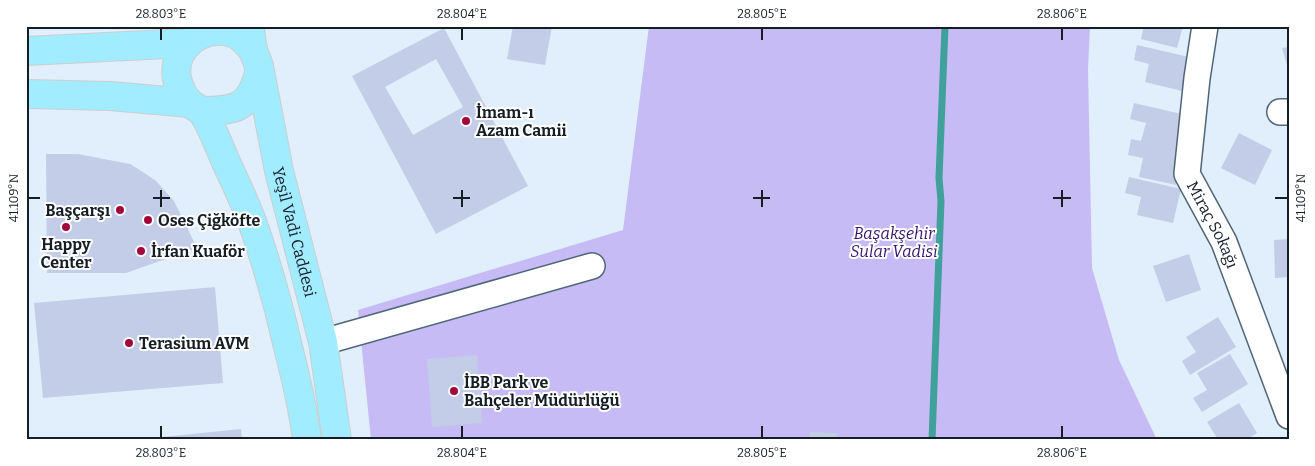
<svg xmlns="http://www.w3.org/2000/svg" width="1315" height="466" viewBox="0 0 1315 466" font-family="Bitter,serif">
  <style>
    .green { fill: #c7bbf5 }
    .lines { fill: none; stroke-linecap: round; stroke-linejoin: round }
    .stream { stroke: #40a09a; stroke-width: 7 }
    .building { fill: #c3cde7; fill-rule: evenodd }
    .minor-casing { stroke: #506677; stroke-width: 28 }
    .major-casing { stroke: #cccecf; stroke-width: 30 }
    .minor { stroke: #fff; stroke-width: 25 }
    .major { stroke: #a1ecfe; stroke-width: 28 }
    .ticks { fill: none; stroke: #151e25; stroke-width: 2 }
    .poi-dot { fill: #a3063c; stroke: #fff; stroke-width: 2 }
    .labels { text-anchor: middle; dominant-baseline: central; stroke-width: 4; stroke-linejoin: round; paint-order: stroke }
    .poi-label { font-size: 16px; font-weight: bold; fill: #151e25; stroke: #fff; text-anchor: start }
    .street-label { font-size: 16px; fill: #151e25; stroke: #fff }
    .park-label { font-size: 16px; font-style: italic; fill: #37146e; stroke: #fff }
    .neatline { fill: none; stroke: #151e25; stroke-width: 2 }
    .ticks-label { font-size: 12px; text-anchor: middle; fill: #151e25 }
  </style>
  <rect width="100%" height="100%" fill="#e0effb"/>
  <path class="green" d="M649 26H1090L1088 69 1092 268 1119 360 1157 440H371L358 310 623 230Z"/>
  <g class="lines">
    <path class="stream" d="M932 440 941 201 939 178 945 26"/>
  </g>
  <g class="building">
    <path d="M513 26H552L545 65 507 59Z"/>
    <path d="M1144 26H1183L1177 48 1141 39Z"/>
    <path d="M444 28 528 186 436 234 352 76ZM436 59 463 107 413 135 385 87Z"/>
    <path d="M1137 45 1189 57 1182 91 1145 82 1149 64 1134 60Z"/>
    <path d="M1289 47V69H1288L1282 48Z"/>
    <path d="M1134 103 1186 115 1183 151 1176 185 1139 177 1143 158 1128 155 1131 139 1156 144 1141 141 1146 123 1130 119Z"/>
    <path d="M1239 133 1272 150 1255 185 1221 168Z"/>
    <path d="M46 154H78L130 164 143 172 156 181 174 201 197 248 126 273H47Z"/>
    <path d="M1129 177 1181 189 1173 223 1137 215 1141 197 1125 193Z"/>
    <path d="M1289 239V277L1275 278 1274 240Z"/>
    <path d="M1189 254 1201 290 1166 302 1153 266Z"/>
    <path d="M215 287 223 383 43 398 34 303Z"/>
    <path d="M1218 317 1236 347 1190 375 1182 361 1196 352 1186 337Z"/>
    <path d="M1230 354 1248 384 1202 412 1193 398 1207 390 1197 373Z"/>
    <path d="M477 355 482 423 432 427 427 359Z"/>
    <path d="M1239 403 1257 433 1246 440H1214L1217 438 1207 422Z"/>
    <path d="M241 429 242 440H152V438Z"/>
    <path d="M810 432 837 433V440H810Z"/>
  </g>
  <g class="lines">
    <g class="minor-casing">
      <g id="minor">
        <path id="s1" d="M1205 26 1197 78 1187 174 1224 242 1289 416"/>
        <path d="M1280 112H1289"/>
        <path d="M323 342 592 266"/>
      </g>
    </g>
    <g class="major-casing">
      <g id="major">
        <path id="s2" d="M250 31 253 50 259 66 279 171 323 342 337 440"/>
        <path d="M253 50C247 43 241 36 233 33 204 23 171 47 177 79 179 87 184 97 189 103 193 106 199 108 202 112 209 120 220 148 225 160 235 182 247 206 255 230 268 268 279 307 288 347 296 378 303 408 307 440"/>
        <path d="M26 51 188 43"/>
        <path d="M26 94 110 96 190 103"/>
        <path d="M201 111C234 111 250 109 259 73"/>
      </g>
    </g>
    <use href="#minor" class="minor"/>
    <use href="#major" class="major"/>
  </g>
  <path class="ticks" d="M161 28V40M462 28V40M762 28V40M1062 28V40M161 190V207M462 190V207M762 190V207M1062 190V207M28 198H40M153 198H170M453 198H470M753 198H770M1053 198H1071M1275 198H1288M161 426V438M462 426V438M762 426V438M1062 426V438"/>
  <g class="poi-dot">
    <circle cx="466" cy="121" r="5"/>
    <circle cx="120" cy="210" r="5"/>
    <circle cx="148" cy="220" r="5"/>
    <circle cx="66" cy="227" r="5"/>
    <circle cx="141" cy="251" r="5"/>
    <circle cx="129" cy="343" r="5"/>
    <circle cx="454" cy="391" r="5"/>
  </g>
  <g class="labels">
    <g class="poi-label">
      <text x="476" y="112">İmam-ı<tspan x="476" dy="18">Azam Camii</tspan></text>
      <text x="110" y="210" text-anchor="end">Başçarşı</text>
      <text x="158" y="220">Oses Çiğköfte</text>
      <text x="66" y="244" text-anchor="middle">Happy<tspan x="66" dy="18">Center</tspan></text>
      <text x="151" y="251">İrfan Kuaför</text>
      <text x="139" y="343">Terasium AVM</text>
      <text x="464" y="382">İBB Park ve<tspan x="464" dy="18">Bahçeler Müdürlüğü</tspan></text>
    </g>
    <g class="street-label">
      <text stroke="none"><textPath href="#s1" startOffset="206">Miraç Sokağı</textPath></text>
      <text stroke="none"><textPath href="#s2" startOffset="206">Yeşil Vadi Caddesi</textPath></text>
    </g>
    <g class="park-label">
      <text x="894" y="233">Başakşehir<tspan x="894" dy="18">Sular Vadisi</tspan></text>
    </g>
  </g>
  <rect width="1315" height="466" fill="none" stroke="#ffffff" stroke-width="55"/>
  <rect x="28" y="28" width="1260" height="410" class="neatline"/>
  <g class="ticks-label">
    <text x="161" y="18">28.803°E</text>
    <text x="462" y="18">28.804°E</text>
    <text x="762" y="18">28.805°E</text>
    <text x="1062" y="18">28.806°E</text>
    <text transform="translate(14 198) rotate(-90)" y="4">41.109°N</text>
    <text transform="translate(1301 198) rotate(-90)" y="4">41.109°N</text>
    <text x="161" y="457">28.803°E</text>
    <text x="462" y="457">28.804°E</text>
    <text x="762" y="457">28.805°E</text>
    <text x="1062" y="457">28.806°E</text>
  </g>
</svg>
